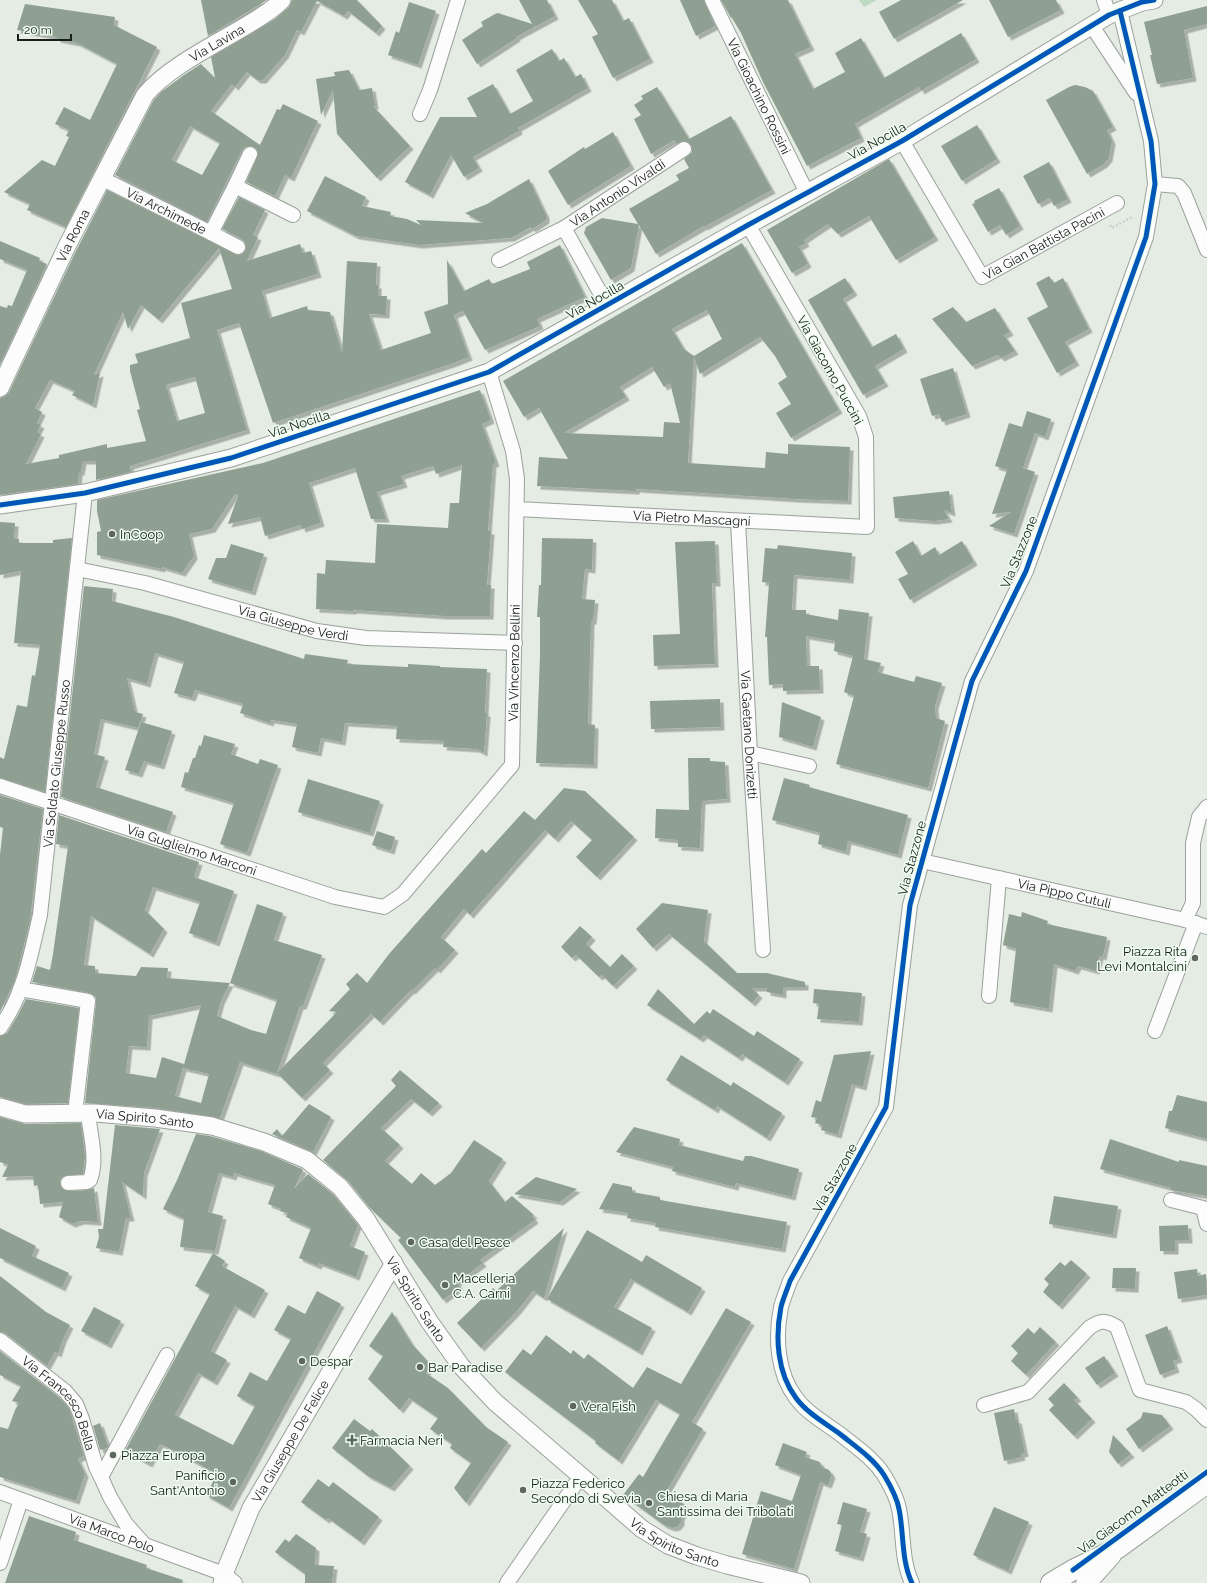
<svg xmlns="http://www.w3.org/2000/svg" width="1207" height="1583" viewBox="0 0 1207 1583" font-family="Raleway,sans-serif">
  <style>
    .green { fill: #c0dac2 }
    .building { fill: #8fa092; fill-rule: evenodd; filter: url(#shadow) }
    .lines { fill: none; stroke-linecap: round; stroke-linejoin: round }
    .minor-casing { stroke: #9ba19b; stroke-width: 16 }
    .tertiary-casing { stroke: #9ba19b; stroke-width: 19 }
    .secondary-casing { stroke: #9ba19b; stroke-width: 22 }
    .path { stroke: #cdd0ce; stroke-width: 2.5; stroke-dasharray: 2 2; stroke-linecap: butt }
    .minor { stroke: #fbfcfb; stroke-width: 14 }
    .tertiary { stroke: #fbfcfb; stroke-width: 17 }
    .secondary { stroke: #fbfcfb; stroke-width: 20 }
    .cycleway-casing { stroke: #eefdef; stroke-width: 8 }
    .cycleway { stroke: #0057b8; stroke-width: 5 }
    .poi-dot { fill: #5f655f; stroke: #eefdef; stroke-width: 1.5 }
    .labels { text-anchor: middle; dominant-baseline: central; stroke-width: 3; stroke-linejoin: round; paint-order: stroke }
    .street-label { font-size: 13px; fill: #171d18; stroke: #eefdef }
    .poi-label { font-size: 13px; fill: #171d18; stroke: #eefdef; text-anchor: start }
  </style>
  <defs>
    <filter id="shadow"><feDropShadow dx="3.5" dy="3.5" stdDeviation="0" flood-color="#0004"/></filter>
  </defs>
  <rect width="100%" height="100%" fill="#e4ece4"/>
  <path class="green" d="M859 0H877L864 7Z"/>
  <g class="building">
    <path d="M201 0H267L208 36Z"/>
    <path d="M292 0H357L382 26 376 33 348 11 344 16 317 1 301 32 297 30 285 55 263 80H257L247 72 235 87 232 84 211 111 260 145 277 109 280 110 283 104 318 121 291 178 285 175 275 196 246 182 258 154 257 149 250 146 245 147 242 150 207 222 115 175 153 101 161 92 184 75 201 64 215 78 211 57 275 19 289 7ZM190 126 220 143 202 175 172 160Z"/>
    <path d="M519 0H547L555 16 516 37 517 38 477 64 462 40 483 26 481 22 495 14 498 13 532 24Z"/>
    <path d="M578 0H612L623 21 629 18 650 59 613 78 592 37 598 34Z"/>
    <path d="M680 0H704L715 26 696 36Z"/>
    <path d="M721 0H788L811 47 795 54 813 89 845 72 835 53 861 38 884 78 961 33 976 59 921 91 919 87 855 124 861 138 807 166 763 82 741 33 732 18H731Z"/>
    <path d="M901 0H963L894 39 879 12Z"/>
    <path d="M989 0H1056L1061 10 1008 37Z"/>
    <path d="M409 2 436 11 418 65 388 55 396 31 399 33Z"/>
    <path d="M25 4 115 17 114 25 157 47 66 227 27 210 30 204 4 192 42 160 55 166 69 137 66 136 69 130 55 124 64 107 90 120 117 64 77 43 57 39V37L17 30Z"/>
    <path d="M1207 6V24L1184 30 1193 78 1157 84 1150 55H1152L1144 22Z"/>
    <path d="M552 49 559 61 564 58 575 77 581 74 588 88 518 128 519 131 473 157 479 168 464 177 451 155 430 195 405 182 440 117H477L467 98 493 84 510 114 533 101 516 70Z"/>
    <path d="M349 70 359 90 372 88 375 106H373L410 146 377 178 337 134 333 90 321 115 316 79 335 76 334 72Z"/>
    <path d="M1075 85 1085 87 1093 91 1113 127 1107 130 1112 141 1109 158 1104 164 1087 174 1046 100 1069 87Z"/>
    <path d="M657 87 689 139 731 116 772 190 704 227V226L656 254 639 225 631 268 611 280 584 233 586 227 602 218 638 224 629 209 679 180 676 175 689 168 684 159 692 152 691 145 688 142 683 141 676 144 674 140 651 154 634 119 641 115 634 105 643 99 641 96Z"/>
    <path d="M977 125 997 159 962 181 941 146Z"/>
    <path d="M613 132 631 166 568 205 548 171 584 147 585 149Z"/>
    <path d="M889 159 935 237 896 260 869 216 838 234 828 224 804 240 806 243 799 247 808 264 792 273 767 230Z"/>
    <path d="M1049 162 1068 199 1054 206 1050 198 1038 204 1023 176Z"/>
    <path d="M325 176 366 197 362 206 391 212 390 216 407 219 421 225 416 220 483 223 465 213 487 204 529 179 546 215V220L532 229 531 227 511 238 419 245 356 236 307 211Z"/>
    <path d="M999 188 1020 226 1006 235 1000 225 988 232 972 204 975 203 974 201Z"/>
    <path d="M107 190 238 255 242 254 245 251 246 247 245 243 242 239 222 229 239 197 265 210 253 235 258 237 247 261 300 244 303 253 311 251 318 274 262 291 270 318 307 306 308 310 330 312 342 353 347 261 377 263 376 285H378V296H387L386 315 369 314 381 350 431 333 424 312 448 304 447 260 464 291 489 279 492 284 530 269 527 262 560 245 585 297 537 319 540 326 485 350 463 311 454 315 469 357 454 363 273 423 239 323 217 330 247 430 130 466 131 472 96 480V461H83L81 472H79L78 484 0 495V398L5 396 9 392 75 253ZM219 248 232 289 181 303 190 338 135 354 138 363 130 365V371L140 409 137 410 146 441 107 448V444L59 455V458L26 464 41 434 37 432 41 425 37 423 42 412 35 408 50 380 75 391 72 395 93 405 100 373 94 375 123 312 128 329 141 305 159 320ZM195 377 205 413 177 421 166 385Z"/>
    <path d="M0 241 40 258 39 261 47 264 0 365V306L7 308 8 305 12 306 27 270 0 259Z"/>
    <path d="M742 243 839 410 791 438 776 413 791 404 778 383 787 377 775 356 760 337 700 374 694 357 688 463 765 468 766 452 788 454V444L850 447 848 501 795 499 636 489V491L537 486 539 457 568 459 539 408 524 417 503 381ZM707 310 722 339 694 356 684 349 672 329ZM652 367 664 387 670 383 680 423 664 422 663 437 564 433 626 397 620 387Z"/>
    <path d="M1049 276 1054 283 1063 278 1089 329 1065 342 1076 362 1057 373 1027 318 1048 307 1036 283Z"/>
    <path d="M845 278 854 292 843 299 872 347 896 334 904 349 875 366 885 383 863 395 808 300Z"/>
    <path d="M953 307 966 322 995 308 1010 332 1004 335 1015 351 1001 358 998 355 972 366 932 319Z"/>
    <path d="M953 368 967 414 942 422 939 414 932 416 920 379Z"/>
    <path d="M480 390 491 420 482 424 496 463 493 464 488 531H491L487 585H491L490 616H445L353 610V611L316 609 317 573 325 574 326 560 375 563 377 524 448 528 450 503H459L462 465 436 474 433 466 401 476 404 484 377 492 386 519H371L355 468 309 483 321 523 302 529 301 525 265 536 260 517 228 524 238 496 235 494 212 529 189 534 194 556 182 573 162 567V569L97 555V532L101 531 97 511V500L263 463Z"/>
    <path d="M1027 411 1051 419 1045 437 1035 433 1023 468 1035 472 1014 534 989 526 1011 512 992 514 1007 470 995 466 1009 423 1022 427Z"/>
    <path d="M949 491 952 513 944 510 949 519 934 521 895 518 893 497Z"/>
    <path d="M0 522 15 523 14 539H19V543H53V540L72 538 45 792 0 778V757L4 759 17 705 27 707 32 675 35 676 40 645 14 643 21 571 0 575Z"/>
    <path d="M542 538 593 539 592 570 585 569 582 599 595 600 593 621H591L588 724 595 725 594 765 536 763 540 656V617H537L539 585H541Z"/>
    <path d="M715 541 717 583H712L715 664 654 666 653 635 680 634 675 542Z"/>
    <path d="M913 541 921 556 935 547 939 555 962 541 974 562 910 600 898 579 908 574 895 552Z"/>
    <path d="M231 544 264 554 252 592 208 579 216 558H226Z"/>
    <path d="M778 545 852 553 850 580 794 575 792 610H806V614L838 620 839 609 869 613 864 659 881 663 878 672 914 682 916 676 942 683 935 706 936 718 945 721 928 788 836 764 854 696 844 692 853 656 834 651 835 641 806 636 807 666H819L820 690 783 691V684L769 685 767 637H765L769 583 762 582 765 548 777 549Z"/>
    <path d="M84 586 113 589 112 601 174 617 304 659 305 654 348 660 347 664 408 667V664L440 666V667L487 669 485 713H487L484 753 476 749 443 747 444 741 396 739 397 726 345 723 342 742 321 738 318 753 292 747 297 724 271 720 270 723 240 713 243 704 195 690 192 698 174 693 184 662 155 653 147 684 127 678 135 712 143 714 138 728 101 719 94 754 105 757 96 787 173 812 166 832 61 797Z"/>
    <path d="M720 699 721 727 651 729 650 701Z"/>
    <path d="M782 702 821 717 813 747 779 737Z"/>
    <path d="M141 722 172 731 161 766 144 761 139 774 125 770Z"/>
    <path d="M204 735 235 744 231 754 258 764 260 759 278 765 247 853 220 844 234 803 181 787 185 772 188 773 193 758H195L199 745 201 746Z"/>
    <path d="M688 758H710V761L725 762 727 799 702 801 700 848 678 847V840L655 838 656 809 689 810Z"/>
    <path d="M784 778 810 785 809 787 908 815 898 855 848 841 846 852 818 844 820 833 772 820Z"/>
    <path d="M308 779 380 801 370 833 298 812Z"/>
    <path d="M564 788 585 791 634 837 597 877 576 857 592 840 571 821 555 839 545 830 470 915 464 909 441 937 455 950 437 970 435 968 412 991 411 990 380 1022 371 1014 323 1063 330 1070 302 1098 277 1073V1074L240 1062 220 1118 156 1108 85 1103 96 1002V997L89 993 32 982 37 966 50 970 53 954 68 846 56 844 59 815 199 862 194 877 234 891 216 943 189 933 200 902 153 887 145 910 164 929 150 954 91 916 84 965 95 966V973L136 976 141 967 168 968 167 978 230 983 257 904 283 913 274 940 322 955 303 1006H300L277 1073 337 1012 329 1011 350 989 346 984 357 973 367 983 389 954 482 849 486 853 524 811 535 820ZM230 983 277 1000 266 1034 251 1030 217 1016 221 1001ZM201 1005 183 1068 209 1074 201 1103 175 1096 184 1064 162 1057 156 1078 126 1073 129 1046 147 1047 149 1016Z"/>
    <path d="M0 795 43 809 30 921 15 980 0 1012V855L3 828 0 827Z"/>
    <path d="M377 831 395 837 391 851 372 845Z"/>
    <path d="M662 903 708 910 704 941 737 973H767L805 982V987H783V995L767 992V988H752L759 995 752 1003 669 934 653 948 636 929Z"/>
    <path d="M1022 912 1048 921 1047 924 1107 937 1103 957 1100 956 1096 971 1078 966 1075 971 1054 964 1049 1009 1010 1002 1016 949 1003 945 1009 914 1021 917Z"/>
    <path d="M580 926 592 937 586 944 610 967 622 954 634 966 613 986 602 975 608 970 599 977 576 955 572 958 561 947Z"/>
    <path d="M658 989 694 1024 707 1011 710 1014 713 1009 754 1036 757 1031 800 1059 785 1082 742 1054 739 1058 704 1035 700 1039 647 1005Z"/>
    <path d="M814 989 862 993 859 1022 817 1019 819 1004 813 1003Z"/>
    <path d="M26 999 79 1008 68 1103 26 1104 0 1097V1036L7 1033 18 1015Z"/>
    <path d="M871 1051 863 1087 852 1084 838 1135 821 1130 822 1125 815 1123 817 1118 811 1117 816 1100 821 1102 834 1055Z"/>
    <path d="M681 1055 731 1086 733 1082 782 1113 767 1138 717 1106 715 1110 666 1080Z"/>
    <path d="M400 1070 439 1103 429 1113 411 1099 381 1128 400 1145 385 1161 412 1184 421 1173 435 1185 451 1173 474 1140 503 1159 489 1181 505 1202 512 1196 534 1215 532 1216 535 1220 480 1260 483 1263 457 1283 460 1287 443 1300 398 1240 401 1238 369 1207 348 1181 323 1160 396 1086 391 1080Z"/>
    <path d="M1177 1095 1207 1102V1139L1165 1128 1169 1111H1172Z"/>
    <path d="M309 1104 331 1117 313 1152 272 1134 277 1129 282 1136Z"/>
    <path d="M0 1117 25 1124 81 1123 85 1156 83 1174 64 1176 60 1180V1184L61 1188 68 1191 87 1190 94 1188 98 1222 81 1221 72 1224 59 1217 63 1202 40 1204 38 1185 34 1186 33 1176 2 1177 8 1165 0 1162Z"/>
    <path d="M115 1125 160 1129 144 1173 143 1196 122 1182 131 1218H126L119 1252 96 1248 99 1237 98 1229H103Z"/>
    <path d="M634 1127 680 1139 679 1145 743 1161 745 1156H751L799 1169 792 1197 736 1183 735 1187 672 1171 673 1167 616 1152Z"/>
    <path d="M196 1134 210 1136 261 1151 302 1169 303 1170 294 1189 308 1174 333 1194 358 1225 350 1246 365 1252 356 1277 319 1263 318 1266 299 1258 311 1228 286 1217 288 1213 280 1211 281 1209 268 1204 275 1185 234 1173 233 1177 219 1173 208 1212 223 1216 215 1251 180 1247 184 1219 163 1209 178 1178Z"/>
    <path d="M1110 1139 1179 1162V1160L1207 1166V1196L1170 1190 1171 1188 1100 1169Z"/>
    <path d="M536 1177 577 1189 560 1202 514 1194Z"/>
    <path d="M613 1183 632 1187V1192L660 1197V1200L787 1222 782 1249 655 1227 656 1223 627 1218 628 1213 599 1209Z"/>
    <path d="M1054 1196 1118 1206 1113 1235 1049 1224Z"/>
    <path d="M1188 1225 1189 1240H1175V1251H1160L1159 1226Z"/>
    <path d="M0 1228 36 1246 32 1256 69 1273 62 1288 0 1258Z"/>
    <path d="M564 1228 544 1298 533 1291 517 1311 481 1348 457 1323 493 1288 496 1291Z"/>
    <path d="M587 1230 642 1262 646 1255 702 1288 688 1312 631 1279 614 1307 652 1328 639 1352 547 1299Z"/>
    <path d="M213 1253 225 1261 222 1266 265 1290 251 1315 235 1306 211 1351 227 1360 214 1382 198 1373 175 1415 233 1445 255 1406 237 1396 250 1372 267 1381 291 1339 274 1330 288 1305 305 1314 317 1291 341 1304 229 1508 206 1495 217 1474 177 1452 160 1444 149 1464 125 1451 210 1294 195 1286Z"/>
    <path d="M1071 1260 1087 1274 1059 1306 1043 1292 1049 1284 1044 1279 1060 1262 1065 1266Z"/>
    <path d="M1113 1268H1136L1135 1289 1112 1288Z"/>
    <path d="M1197 1269 1198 1276 1206 1274 1207 1295 1178 1299 1174 1272Z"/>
    <path d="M0 1276 46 1312 70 1325 63 1339 58 1354 55 1352 47 1366 5 1333 0 1332Z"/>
    <path d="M94 1307 121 1321 108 1345 81 1331Z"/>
    <path d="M726 1308 751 1322 692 1422 703 1429 666 1492 687 1506 681 1517V1522L677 1527 672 1528 664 1525 623 1495 639 1474 643 1477 680 1414 656 1400 619 1461 595 1443 596 1441 505 1372 523 1349 531 1355 546 1335 571 1354 573 1350 584 1359 588 1354 633 1388 647 1367 681 1384Z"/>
    <path d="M392 1312 412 1344 431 1365 426 1373 448 1388 486 1427 508 1442 466 1503 454 1488 471 1463 450 1448 452 1444 430 1429 438 1418 409 1398 400 1410 368 1379 383 1356 369 1346Z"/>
    <path d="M1167 1326 1179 1359 1173 1361 1176 1369 1160 1375 1145 1335Z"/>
    <path d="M1040 1327 1056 1342 1026 1375 1011 1361 1018 1353 1011 1346 1028 1328 1034 1334Z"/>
    <path d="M0 1351 59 1397 69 1408 84 1456 78 1459 85 1474 76 1501 0 1477V1427L8 1429 15 1410 19 1403 12 1401 21 1386 0 1375Z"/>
    <path d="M1104 1356 1115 1373 1097 1385 1085 1368Z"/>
    <path d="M1064 1383 1078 1398 1074 1400 1092 1419 1074 1436 1049 1410 1054 1405 1048 1399Z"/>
    <path d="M1014 1409 1016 1420H1018L1025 1453 1021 1454 1022 1457 1004 1461 994 1413Z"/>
    <path d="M1143 1412 1162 1415 1170 1426 1139 1449 1126 1429 1141 1418Z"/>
    <path d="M354 1419 370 1431 372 1429 410 1466 391 1488 368 1476 332 1448Z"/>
    <path d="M100 1423 108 1446 107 1448 100 1450 93 1426Z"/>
    <path d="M1113 1435 1131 1454 1118 1464 1109 1452Z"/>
    <path d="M783 1443 807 1452 805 1457 820 1462 822 1467 829 1470 832 1475 828 1485 820 1482 794 1569 742 1554 761 1491 792 1501 801 1475 775 1465Z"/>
    <path d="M318 1479 329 1487 333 1482 379 1517 361 1542 328 1518 326 1520 301 1502Z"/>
    <path d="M843 1502 867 1509 860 1532 867 1534 860 1558 835 1551 842 1525 837 1524Z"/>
    <path d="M994 1507 1029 1522 1008 1571 973 1555Z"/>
    <path d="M29 1516 76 1532 74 1540 147 1565 146 1568 183 1580 182 1583H5Z"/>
    <path d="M296 1534 316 1548 315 1565 334 1566 332 1583H305V1574L275 1552 285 1539 289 1542Z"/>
  </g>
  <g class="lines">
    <g class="minor-casing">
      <g id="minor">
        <path id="s1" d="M712 0 807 193"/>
        <path d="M1104 0 1109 15"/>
        <path d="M1092 26 1136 93"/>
        <path d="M420 114 430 90 458 0"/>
        <path id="s2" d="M902 141 982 277 1117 203"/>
        <path id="s3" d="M101 178 211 233 235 186 293 215"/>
        <path d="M1155 184 1178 186 1184 193 1207 250"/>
        <path d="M235 186 250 154"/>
        <path d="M211 233 238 247"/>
        <path d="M499 260 564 228"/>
        <path id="s4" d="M607 305 564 228 684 149"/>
        <path id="s5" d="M517 509 867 527 866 437 859 416 748 225"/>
        <path id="s6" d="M738 521 750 753 763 950"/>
        <path id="s7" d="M77 569 145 583 317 631 366 638 515 643"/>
        <path d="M750 753 809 766"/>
        <path id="s8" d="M0 786 335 897 384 907 403 894 512 765 517 479 513 451 489 372"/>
        <path id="s9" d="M922 861 1185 920 1207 927"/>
        <path d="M1185 920 1193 903V843L1199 817 1207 807"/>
        <path d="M20 989 88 1001 75 1114"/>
        <path d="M989 996 999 878"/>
        <path id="s10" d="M0 1028C5 1020 10 1013 14 1004 27 977 33 945 40 915L85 493"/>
        <path d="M1155 1031 1196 923"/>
        <path d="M68 1183 87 1182 90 1180C98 1159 90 1135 88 1113"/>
        <path d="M1171 1200 1203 1208 1207 1224"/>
        <path id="s11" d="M0 1340 65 1391 76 1404 82 1419 96 1467 101 1477"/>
        <path d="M984 1405 1028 1392 1089 1328C1100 1320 1105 1320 1117 1327L1140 1390 1186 1402 1196 1409 1207 1420"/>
        <path id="s12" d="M0 1492 224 1574 235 1583"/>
        <path d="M143 1543 126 1524 110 1497 101 1477 167 1355"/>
        <path d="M0 1563 21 1500"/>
        <path d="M507 1583 581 1476"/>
        <path d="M912 1583C901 1560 904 1533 899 1509 897 1497 890 1485 884 1475 873 1458 856 1447 840 1434 825 1423 807 1413 796 1398 777 1373 775 1337 781 1307 783 1299 787 1290 790 1281L886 1107 910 905 972 681 1026 571 1146 237 1155 184 1151 141 1120 11"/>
      </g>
    </g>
    <g class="tertiary-casing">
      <g id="tertiary">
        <path id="s13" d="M0 388 68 244 145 95C167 68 214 45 244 27 257 19 272 11 282 0"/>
        <path d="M0 505 85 493 231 458 489 372 748 225 902 141 1109 15 1142 2 1154 0"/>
        <path id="s14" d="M0 1107 25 1114 95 1113 155 1118 212 1126 264 1142 307 1160 340 1187 366 1219 429 1321 461 1366 495 1402 581 1476 642 1529 668 1545 697 1556 727 1565 801 1583"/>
        <path id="s15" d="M222 1583 224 1574 251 1508 394 1263"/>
      </g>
    </g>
    <g class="secondary-casing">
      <g id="secondary">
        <path d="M1051 1583 1073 1570 1118 1548 1207 1483"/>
        <path d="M1086 1583 1111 1555"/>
      </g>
    </g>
    <path class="path" d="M1110 225 1112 228 1130 218H1133"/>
    <use href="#minor" class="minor"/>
    <use href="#tertiary" class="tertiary"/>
    <use href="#secondary" class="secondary"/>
    <g class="cycleway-casing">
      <g id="cycleway">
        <path d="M0 505 85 493 231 458 489 372 748 225 902 141 1109 15 1142 2 1154 0"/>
        <path d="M1073 1570 1207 1472"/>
        <path d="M912 1583C901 1560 904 1533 899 1509 897 1497 890 1485 884 1475 873 1458 856 1447 840 1434 825 1423 807 1413 796 1398 777 1373 775 1337 781 1307 783 1299 787 1290 790 1281L886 1107 910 905 972 681 1026 571 1146 237 1155 184 1151 141 1120 11"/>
      </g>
    </g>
    <use href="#cycleway" class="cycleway"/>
  </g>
  <g class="poi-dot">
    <circle cx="112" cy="534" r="4"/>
    <circle cx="1195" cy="958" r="4"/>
    <circle cx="411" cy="1242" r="4"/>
    <circle cx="445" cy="1285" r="4"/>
    <circle cx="302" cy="1361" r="4"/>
    <circle cx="420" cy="1367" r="4"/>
    <circle cx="573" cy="1406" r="4"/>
    <path d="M350 1434h4v4h4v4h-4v4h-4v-4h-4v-4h4z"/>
    <circle cx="113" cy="1455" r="4"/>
    <circle cx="233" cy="1482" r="4"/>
    <circle cx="523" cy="1490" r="4"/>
    <circle cx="649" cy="1503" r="4"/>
  </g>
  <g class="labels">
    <g class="street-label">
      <text stroke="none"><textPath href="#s13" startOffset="416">Via Lavina</textPath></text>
      <text stroke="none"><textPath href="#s1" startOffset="107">Via Gioachino Rossini</textPath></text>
      <text transform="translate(877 141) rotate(-29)">Via Nocilla</text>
      <text stroke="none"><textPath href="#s4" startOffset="152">Via Antonio Vivaldi</textPath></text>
      <text stroke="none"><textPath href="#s3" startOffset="73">Via Archimede</textPath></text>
      <text stroke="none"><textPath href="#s13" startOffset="169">Via Roma</textPath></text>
      <text stroke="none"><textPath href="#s2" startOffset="228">Via Gian Battista Pacini</textPath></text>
      <text transform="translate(595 300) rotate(-30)">Via Nocilla</text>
      <text transform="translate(830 370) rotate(61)">Via Giacomo Puccini</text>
      <text transform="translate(299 424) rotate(-18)">Via Nocilla</text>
      <text stroke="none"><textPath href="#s5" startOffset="175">Via Pietro Mascagni</textPath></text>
      <text transform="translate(1019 552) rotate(-68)">Via Stazzone</text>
      <text stroke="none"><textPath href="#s7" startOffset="223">Via Giuseppe Verdi</textPath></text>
      <text stroke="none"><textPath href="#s8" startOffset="697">Via Vincenzo Bellini</textPath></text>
      <text stroke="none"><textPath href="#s6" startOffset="214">Via Gaetano Donizetti</textPath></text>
      <text stroke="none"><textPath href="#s10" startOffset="273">Via Soldato Giuseppe Russo</textPath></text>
      <text stroke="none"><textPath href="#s8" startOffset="202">Via Guglielmo Marconi</textPath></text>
      <text transform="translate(912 858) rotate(-75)">Via Stazzone</text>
      <text stroke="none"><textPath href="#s9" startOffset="146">Via Pippo Cutuli</textPath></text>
      <text stroke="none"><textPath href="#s14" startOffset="146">Via Spirito Santo</textPath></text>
      <text transform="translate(835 1178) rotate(-61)">Via Stazzone</text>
      <text stroke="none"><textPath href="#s14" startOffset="493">Via Spirito Santo</textPath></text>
      <text stroke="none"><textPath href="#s11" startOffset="89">Via Francesco Bella</textPath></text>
      <text stroke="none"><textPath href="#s15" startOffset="158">Via Giuseppe De Felice</textPath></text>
      <text transform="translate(1133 1512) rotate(-36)">Via Giacomo Matteotti</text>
      <text stroke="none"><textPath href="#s12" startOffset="119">Via Marco Polo</textPath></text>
      <text stroke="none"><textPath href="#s14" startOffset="853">Via Spirito Santo</textPath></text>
    </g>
    <g class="poi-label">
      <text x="120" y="534">InCoop</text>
      <text x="1187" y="951" text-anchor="end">Piazza Rita<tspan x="1187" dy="15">Levi Montalcini</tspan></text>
      <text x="419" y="1242">Casa del Pesce</text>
      <text x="453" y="1278">Macelleria<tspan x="453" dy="15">C.A. Carni</tspan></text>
      <text x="310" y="1361">Despar</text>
      <text x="428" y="1367">Bar Paradise</text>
      <text x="581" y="1406">Vera Fish</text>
      <text x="360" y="1440">Farmacia Neri</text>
      <text x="121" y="1455">Piazza Europa</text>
      <text x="225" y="1475" text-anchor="end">Panificio<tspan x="225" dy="15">Sant'Antonio</tspan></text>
      <text x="531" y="1483">Piazza Federico<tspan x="531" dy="15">Secondo di Svevia</tspan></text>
      <text x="657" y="1496">Chiesa di Maria<tspan x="657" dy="15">Santissima dei Tribolati</tspan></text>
    </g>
  </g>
  <path d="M18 34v6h53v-6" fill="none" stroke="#171d18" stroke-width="2"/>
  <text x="24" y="34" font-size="12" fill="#171d18" stroke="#eefdef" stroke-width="3" paint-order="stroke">20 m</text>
</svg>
